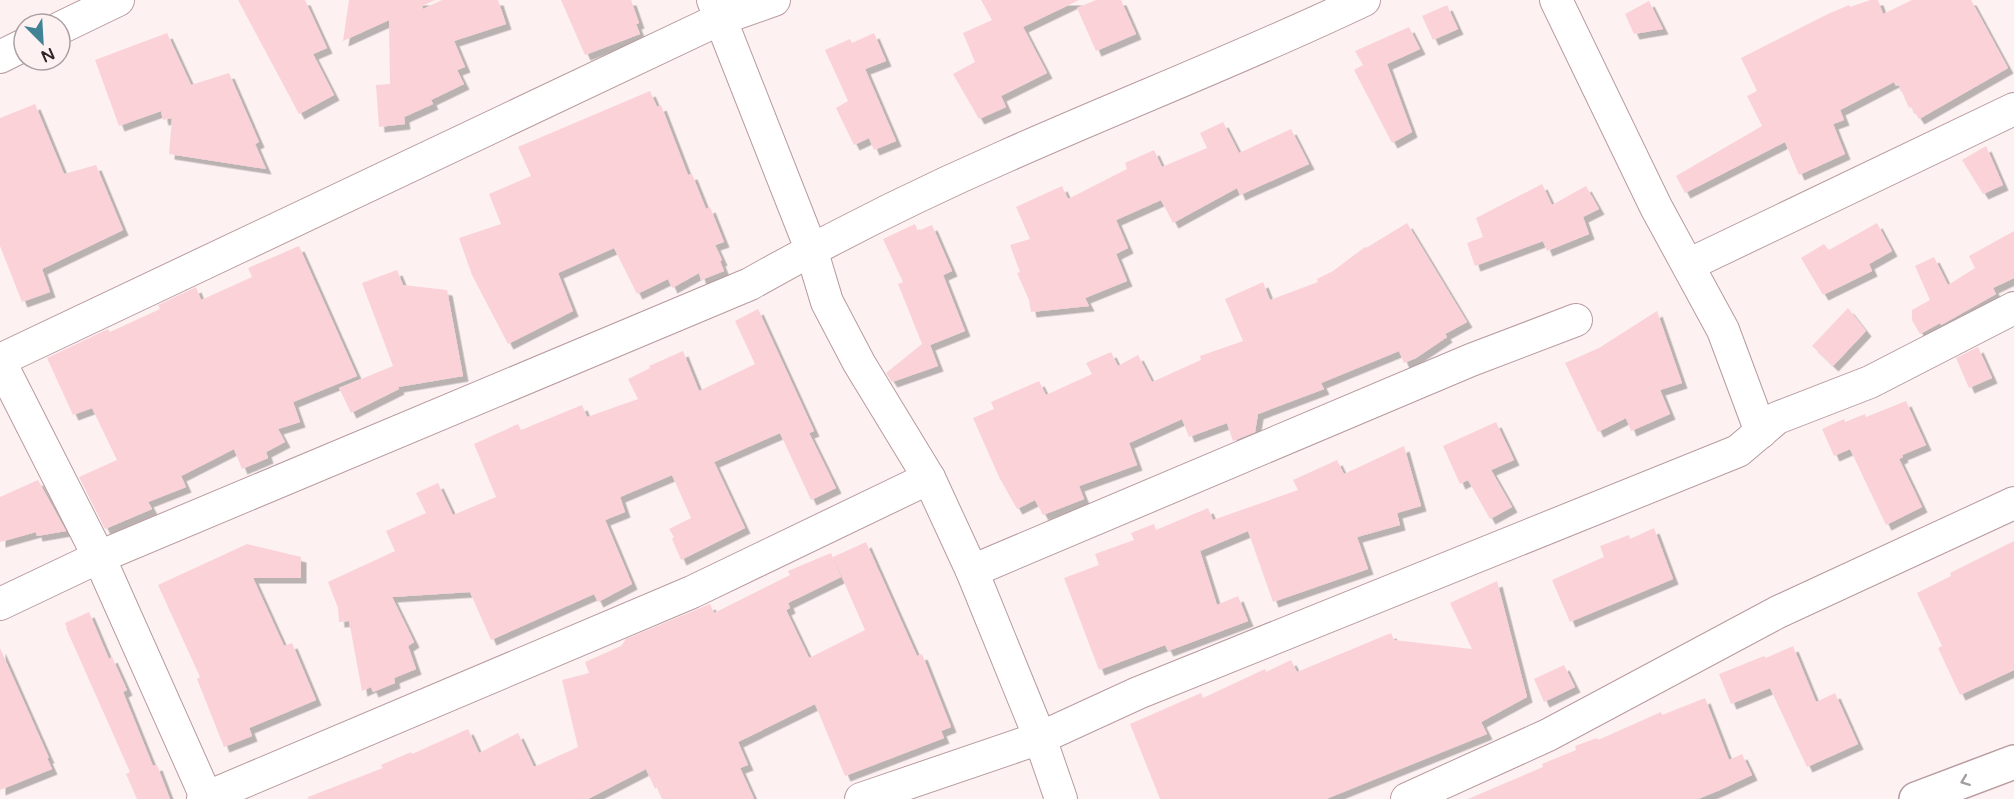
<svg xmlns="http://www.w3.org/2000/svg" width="2014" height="799" viewBox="0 0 2014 799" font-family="'Varela Round',sans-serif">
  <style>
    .building { fill: #fcd2d9; filter: url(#shadow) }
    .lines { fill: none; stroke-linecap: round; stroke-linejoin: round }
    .minor-casing { stroke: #b89b9f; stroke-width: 34 }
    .trunk-casing { stroke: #b89b9f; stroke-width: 36 }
    .minor { stroke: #fff; stroke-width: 32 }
    .trunk { stroke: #fff; stroke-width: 33 }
    .oneway { stroke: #a29d9e }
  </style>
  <defs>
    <filter id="shadow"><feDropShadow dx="5.5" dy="5.5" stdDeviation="0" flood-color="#0004"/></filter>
  </defs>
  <rect width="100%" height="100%" fill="#fdf1f2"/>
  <g class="building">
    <path d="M238 0H305L327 48 313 54 334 95 299 114Z"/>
    <path d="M349 0H435L422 6 423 9 442 0H498L506 24 454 41 465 67 457 70 464 84 431 100 433 104 404 117 405 124 379 127 376 85 390 84 389 20 343 41Z"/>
    <path d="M561 0H631L639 23 636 24 640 34 585 55Z"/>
    <path d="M981 0H1079L1023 27 1047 73 1001 96 1006 107 979 119 953 74 975 62 963 33 992 20Z"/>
    <path d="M1096 0H1121L1136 34 1096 51 1077 8Z"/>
    <path d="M1870 0H1878L1883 14 1912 0H1971L2008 68 1919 119 1911 107 1909 108 1899 85 1896 86 1894 82 1840 110 1844 120 1833 124 1845 154 1799 175 1785 142 1685 193 1676 176 1762 126 1747 96 1757 91 1741 58 1828 14 1849 5 1850 7Z"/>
    <path d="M1649 1 1663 29 1634 34 1625 14Z"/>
    <path d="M1447 5 1458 29 1433 40 1422 16Z"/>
    <path d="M1409 27 1420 49 1387 64 1412 132 1392 143 1354 70 1363 65 1355 51Z"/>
    <path d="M167 33 191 85 229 73 259 142 255 144 266 169 169 154 172 118 163 120 161 111 119 126 95 60Z"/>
    <path d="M874 33 886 61 865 69 896 141 874 150 869 138 854 145 836 108 848 101 825 50 850 39 852 43Z"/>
    <path d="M650 91 657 107 661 105 688 175 692 174 706 209 710 207 724 242 715 245 722 260 720 261 724 271 701 280 699 273 672 288 668 279 637 294 614 248 558 273 573 311 508 344 472 275 459 238 501 224 489 194 531 176 518 147Z"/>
    <path d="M35 104 64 174 96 165 123 230 42 269 50 292 22 302 0 246V118Z"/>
    <path d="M1223 122 1239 153 1291 129 1309 164 1240 195 1237 188 1173 223 1161 200 1116 220 1128 248 1116 254 1127 281 1085 298 1089 306 1031 312 1029 300 1017 273 1020 272 1010 245 1030 239 1016 207 1062 186 1068 199 1127 169 1125 163 1154 150 1162 167 1207 148 1200 133Z"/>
    <path d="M1986 146 2003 185 1983 194 1962 160Z"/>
    <path d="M1542 184 1552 205 1586 186 1599 209 1583 217 1589 234 1547 251 1543 241 1475 266 1467 243 1483 237 1476 218Z"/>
    <path d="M1407 223 1467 322 1445 334 1447 337 1416 358 1404 363 1399 351 1321 383 1324 389 1258 414 1255 432 1233 441 1227 423 1189 437 1182 419 1129 443 1137 465 1079 486 1084 499 1043 515 1035 500 1017 509 999 477 973 418 994 409 991 402 1039 381 1046 395 1092 374 1086 363 1111 352 1118 366 1138 355 1152 382 1201 360 1200 356 1243 341 1225 299 1263 282 1270 300 1318 282 1317 279 1333 271 1365 247 1366 248Z"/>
    <path d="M1877 223 1892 251 1869 264 1872 271 1823 295 1801 258 1824 244 1829 250Z"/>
    <path d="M915 224 918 231 932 225 952 271 943 275 965 331 930 345 938 366 892 382 886 373 922 344 898 284 903 282 883 239Z"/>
    <path d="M2014 231V278L1993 288 1996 294 1941 325 1940 323 1920 334 1912 320V310L1930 300 1915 266 1934 257 1950 289 1948 285 1975 268 1969 256Z"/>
    <path d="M299 246 357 376 293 402 300 422 278 429 285 442 266 452 268 458 242 469 234 449 181 476 186 487 148 502 152 509 105 529 79 477 117 460 92 408 73 415 47 358 108 329 110 332 160 309 158 305 196 287 201 300 252 277 248 268Z"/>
    <path d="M397 270 403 285 447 290 463 376 398 387 399 389 351 413 339 388 393 366 362 283Z"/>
    <path d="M1848 308 1866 331 1833 366 1812 346Z"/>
    <path d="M758 309 814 431 809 433 836 488 811 500 780 433 714 462 745 528 681 560 672 539 674 537 669 529 691 518 672 475 620 497 625 512 605 520 632 584 598 602 594 594 491 640 470 592 392 597 414 642 408 646 416 669 394 678 395 683 373 692 371 687 362 691 349 621 339 622 338 608 328 582 395 551 386 531 426 513 416 493 438 483 453 515 496 497 474 444 518 424 521 430 582 405 587 417 638 399 628 379 650 368 649 366 683 351 699 391 755 364 735 321Z"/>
    <path d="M1657 311 1682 383 1660 390 1670 414 1631 431 1626 418 1598 432 1565 363 1599 348Z"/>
    <path d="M1978 347 1992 378 1969 388 1956 358Z"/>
    <path d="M1906 401 1926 445 1902 455 1903 457 1899 459 1922 507 1886 525 1850 449 1834 456 1822 429 1844 419 1845 422 1865 414 1866 417Z"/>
    <path d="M1496 422 1514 460 1491 470 1512 507 1490 519 1468 480 1460 484 1443 446Z"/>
    <path d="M1404 446 1421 506 1397 513 1400 525 1357 537 1368 569 1273 602 1248 531 1200 551 1217 605 1238 596 1248 621 1168 651 1165 645 1099 670 1064 578 1099 565 1095 554 1134 540 1131 533 1154 524 1156 530 1208 508 1213 520 1298 490 1293 480 1337 460 1344 474Z"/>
    <path d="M38 480 66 531 37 536 36 532 0 542V497Z"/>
    <path d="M1654 528 1673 579 1570 622 1552 580 1604 557 1600 546 1629 535 1630 539Z"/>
    <path d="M2014 541V670L1960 695 1938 648 1942 646 1917 593 1951 576 1950 573Z"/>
    <path d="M866 542 917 656 922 654 951 727 941 731 944 738 845 776 815 704 738 742 748 765 740 768 754 799H662L657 787 655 789 646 769 588 799H308V797L383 768 381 765 411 752 412 754 468 729 479 753 518 733 534 767 578 747 562 680 589 673 585 662 621 646 626 639 710 604 714 613 790 575 788 571 831 553 841 577 788 603 790 608 786 610 809 658 865 630 833 557Z"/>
    <path d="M247 544 301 557V578H253L284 646 292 643 316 700 249 728 252 736 224 747 197 679 200 677 158 585Z"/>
    <path d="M1497 581 1527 697 1481 722 1487 734 1326 799H1160L1130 724 1201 693 1203 698 1265 669 1266 672 1291 660 1297 672 1391 633 1394 640 1472 649 1450 603Z"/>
    <path d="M89 612 109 659 112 657 127 690 123 692 153 766 157 765 170 799H137L126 774 130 772 66 628H67L65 623Z"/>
    <path d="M1793 646 1816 702 1835 693 1858 744 1807 767 1770 688 1731 704 1719 674 1764 656 1766 658Z"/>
    <path d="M0 648 49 758H47L52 769 0 790Z"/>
    <path d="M1564 665 1575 687 1544 702 1534 679Z"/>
    <path d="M1705 698 1729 760 1742 754 1752 775 1720 790 1698 799H1468L1543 767 1542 764 1576 750 1575 746 1597 738 1598 740 1661 712 1662 715Z"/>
  </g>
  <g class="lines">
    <g class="minor-casing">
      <g id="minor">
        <path d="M713 0 811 249 827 302 859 363 929 478 972 571 1040 738 1061 799"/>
        <path d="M1556 0 1656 207 1723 330 1761 432"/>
        <path d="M60 28 118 0"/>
        <path d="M0 57 24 45"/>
        <path d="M1688 265 2014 109"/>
        <path d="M0 360 720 19 774 0"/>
        <path d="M0 362 99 557 207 799"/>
        <path d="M972 571 1471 360 1576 320"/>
        <path d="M0 604 99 557 750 284C833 237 919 194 1006 156 1125 103 1247 56 1364 0"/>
        <path d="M203 799 692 592 929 478"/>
        <path d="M861 799 1040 738 1138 693 1738 451 1777 418 1870 382 2014 308"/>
        <path d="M1407 799 1548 735 1778 612 2014 503"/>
      </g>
    </g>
    <g class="trunk-casing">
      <path id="trunk" d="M1916 799 2014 762"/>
    </g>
    <use href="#minor" class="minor"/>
    <use href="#trunk" class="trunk"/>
  </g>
  <defs><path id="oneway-chevron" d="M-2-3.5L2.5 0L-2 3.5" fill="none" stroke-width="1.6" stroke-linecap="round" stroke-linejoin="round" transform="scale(1.5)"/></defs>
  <use class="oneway" href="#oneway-chevron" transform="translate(1965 781) rotate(159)"/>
  <g transform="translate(42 42) rotate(156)"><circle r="28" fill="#fdf1f2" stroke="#ab9fa1" stroke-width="1.5"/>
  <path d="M0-4.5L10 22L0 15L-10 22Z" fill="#418395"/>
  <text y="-9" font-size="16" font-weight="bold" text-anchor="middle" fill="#302527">N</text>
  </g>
</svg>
